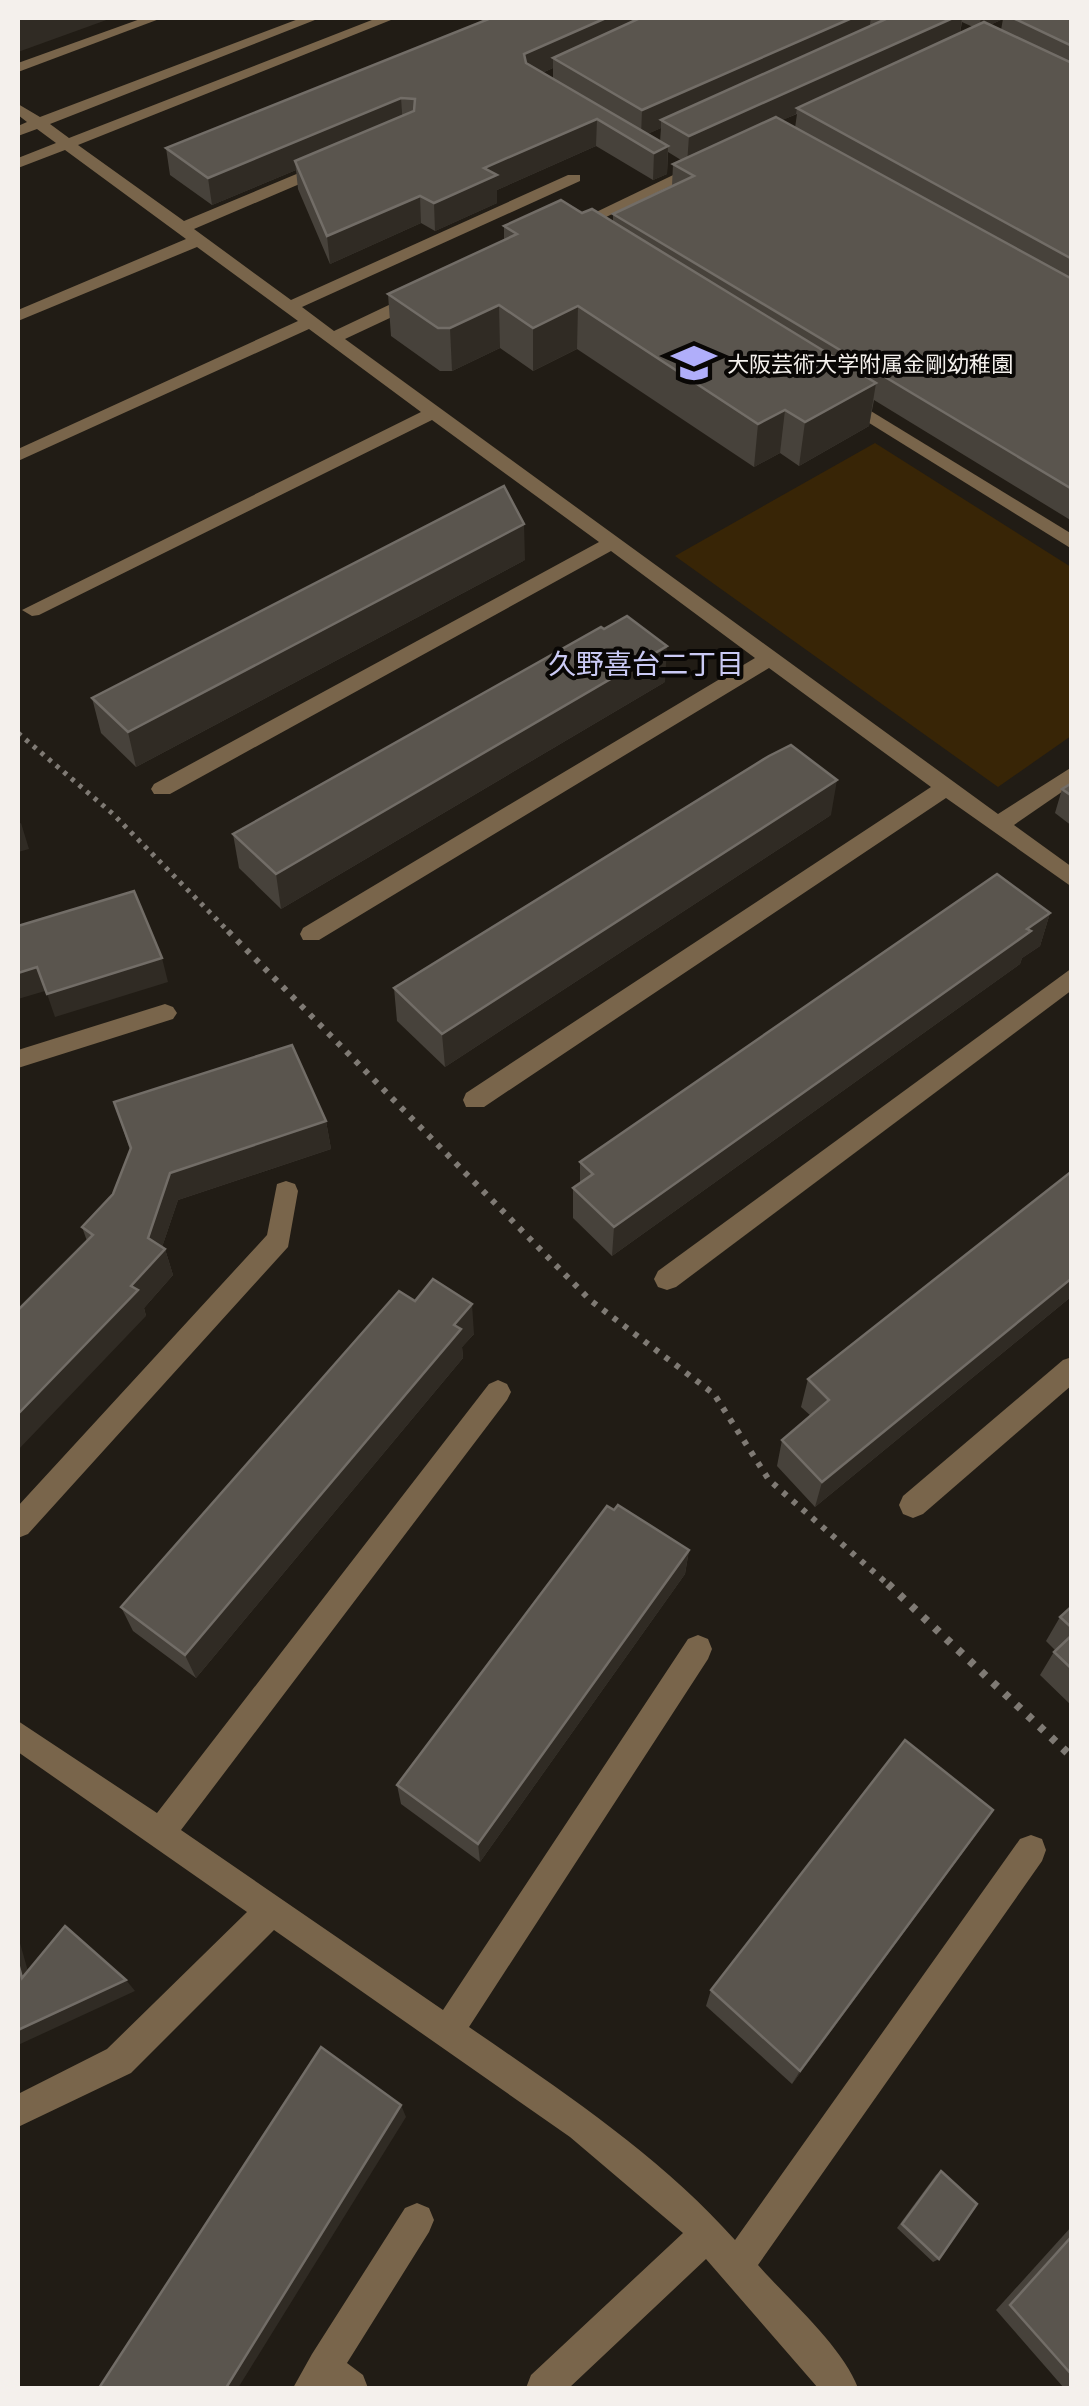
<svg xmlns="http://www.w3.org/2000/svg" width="1089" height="2406" viewBox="0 0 1089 2406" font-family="Barlow,'Noto Sans JP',sans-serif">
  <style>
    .green { fill: #382506 }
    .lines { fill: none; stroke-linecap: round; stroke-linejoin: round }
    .path-far2 { stroke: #7f7a74; stroke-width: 5; stroke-dasharray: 4 6; stroke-linecap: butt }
    .path-far1 { stroke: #7f7a74; stroke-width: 6; stroke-dasharray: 5 8; stroke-linecap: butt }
    .path { stroke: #7f7a74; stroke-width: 8; stroke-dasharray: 6 10; stroke-linecap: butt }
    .minor { fill: #79654b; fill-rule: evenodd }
    .wall { fill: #47423b; fill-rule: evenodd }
    .shaded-wall { fill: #302b24 }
    .building { fill: #5a554e; stroke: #726d67; stroke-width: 2.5 }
    .labels { text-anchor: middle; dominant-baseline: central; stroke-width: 8; stroke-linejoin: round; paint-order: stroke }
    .far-poi-label { font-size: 22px; fill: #f4f0ec; stroke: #090705; text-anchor: start }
    .neighbourhood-label { font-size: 28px; fill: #cacaf5; stroke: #090705 }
  </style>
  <rect width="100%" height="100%" fill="#211c15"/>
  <path class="green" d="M875 443 1071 567V736L998 787 675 556Z"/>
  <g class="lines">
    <path class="path-far2" d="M18 733 113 814 231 934"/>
    <path class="path-far1" d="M228 931 590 1300 714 1394 769 1480 891 1587"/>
    <path class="path" d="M888 1584 1072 1757"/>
    <g class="minor">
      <path d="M143 18H162L18 72V63Z"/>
      <path d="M301 18H320L50 124 69 138 377 18H396L78 145 184 221 318 165H330V171L194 229 291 300 568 175H580V181L302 307 334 331 412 294H424V302L345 339 998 814 1072 767V785L1014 825 1072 867V887L946 798 484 1107H466L463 1100 466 1093 931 787 769 668 319 940H303L300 934 303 928 755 658 611 551 170 794H154L151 789 154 784 599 542 432 420 39 615 32 616 22 610 421 412 309 329 18 461V449L298 321 197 247 18 321V310L186 239 65 150 18 168V158L56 143 37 129 18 136V126L27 122 18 115V104L40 117Z"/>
      <path d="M694 165 708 168 579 230 565 227Z"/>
      <path d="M843 394 1072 534V549L837 403 834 399Z"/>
      <path d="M1072 968V990L676 1287 667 1290 658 1287 654 1279 658 1271Z"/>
      <path d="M165 1004 173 1007 177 1013 173 1019 18 1068V1050Z"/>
      <path d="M286 1181 295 1184 298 1191 288 1247 28 1534 18 1538V1506L267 1235 277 1184Z"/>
      <path d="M1072 1357V1385L923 1514 913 1518 903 1514 899 1505 903 1496 1063 1360Z"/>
      <path d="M498 1380 507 1384 511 1392 507 1400 181 1830 443 2010 688 1639 698 1635 708 1639 712 1649 708 1659 469 2027C562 2091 659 2155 735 2240L1020 1839 1031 1835 1042 1839 1046 1850 1042 1861 758 2265C788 2299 843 2347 858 2388H818L706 2259 569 2388H526L531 2375 683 2233 570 2137 274 1930 131 2073 18 2127V2094L107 2049 247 1912 18 1752V1721L157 1813 489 1384Z"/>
      <path d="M417 2203 429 2208 434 2220 429 2232 347 2363 363 2375 368 2388H293L312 2354 405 2208Z"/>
    </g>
  </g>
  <g class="wall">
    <path d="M491 18H1072V521L874 400 869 426 799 466 780 453 754 467 577 349 533 371 500 348 452 371H440L391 336 388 294 504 240V226L582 213 613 221V214L672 186 673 164 681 160 668 152 667 174 653 180 596 146 497 190V203L435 231 421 223 330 264 298 189 296 170 212 205 170 175 166 148ZM1003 19 1001 30 990 25ZM962 22 973 27 960 33ZM553 68V79L542 73ZM797 114 795 128 782 120ZM661 128 660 142 647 134Z"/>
    <path d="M525 560 136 767 101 733 92 698Z"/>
    <path d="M665 682 281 909 239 868 233 834Z"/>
    <path d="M1072 783V826L1055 813 1062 789Z"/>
    <path d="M831 815 445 1067 397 1021 394 988Z"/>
    <path d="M1050 913 1040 946 1022 958 1020 964 612 1256 573 1218V1188L580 1183V1162Z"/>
    <path d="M114 1102 326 1121 331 1149 178 1200 162 1247 165 1249 173 1275 144 1308 146 1316 87 1241 82 1227 113 1194 130 1150Z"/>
    <path d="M1072 1171V1296L815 1507 777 1466 782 1440 811 1416 801 1407 808 1379Z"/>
    <path d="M415 1301 474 1334 462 1347 463 1358 196 1678 133 1631 121 1607Z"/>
    <path d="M689 1550 685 1574 480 1862 401 1804 397 1785Z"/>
    <path d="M1072 1606V1706L1040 1675 1055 1650 1046 1641 1060 1617Z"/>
    <path d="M980 1829 792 2084 706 2006 711 1990Z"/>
    <path d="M941 2171 939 2259 933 2262 897 2228 936 2175Z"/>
    <path d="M1072 2226V2388H1064L996 2310Z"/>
  </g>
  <g class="shaded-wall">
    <path d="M26 18H112L18 52V20Z"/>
    <path d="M606 18H664L553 58V68L524 81V54Z"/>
    <path d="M852 18H871L868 36 661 120V128L641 137 642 110Z"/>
    <path d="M953 18H962L959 40 797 108 796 114 687 164 689 136Z"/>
    <path d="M981 18H1003V19L979 30Z"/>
    <path d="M401 98 403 126 295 161 296 170 212 205 208 178Z"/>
    <path d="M597 119 596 146 497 190V203L435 231 434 203 484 168Z"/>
    <path d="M668 146 667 174 653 180 654 153Z"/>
    <path d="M420 196 421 223 330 264 327 236Z"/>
    <path d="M499 305 500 348 452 371 450 328Z"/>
    <path d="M578 306 577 349 533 371V328Z"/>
    <path d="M876 383 869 426 799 466 805 422Z"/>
    <path d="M785 410 780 453 754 467 758 424Z"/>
    <path d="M524 524 525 560 136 767 128 732Z"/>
    <path d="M667 646 665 682 281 909 276 874Z"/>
    <path d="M837 780 831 815 445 1067 442 1034Z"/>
    <path d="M21 823 29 849 18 852V824Z"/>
    <path d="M1050 913 1040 946 1022 958 1020 964 612 1256 614 1227Z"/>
    <path d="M162 958 168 982 55 1017 47 994Z"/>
    <path d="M37 967 45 991 18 999V973Z"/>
    <path d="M326 1121 331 1149 178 1200 159 1256 165 1249 173 1275 144 1308 146 1316 18 1450V1414L131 1286 170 1173Z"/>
    <path d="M1072 1278V1296L815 1507 822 1482Z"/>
    <path d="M472 1304 474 1334 462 1347 463 1358 196 1678 185 1655Z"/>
    <path d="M689 1550 685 1574 480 1862 478 1844Z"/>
    <path d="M993 1810 980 1829 792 2084 800 2071Z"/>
    <path d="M18 1936 33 1989 22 1978 18 1963Z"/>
    <path d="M126 1980 135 1991 18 2045V2030Z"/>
    <path d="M401 2105 406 2117 238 2388H226Z"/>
  </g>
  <g class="building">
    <path d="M491 18H606L524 54 526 63 668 146 654 153 597 119 484 168 497 175 434 203 420 196 327 236 295 161 414 111 415 99 401 98 208 178 166 148Z"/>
    <path d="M640 18H852L642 110 553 58Z"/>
    <path d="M888 18H953L689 136 661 120Z"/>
    <path d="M1013 18H1072V46Z"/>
    <path d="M984 22 1072 63V259L797 108Z"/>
    <path d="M776 117 1072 279V489L613 214 694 176 673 164Z"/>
    <path d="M561 200 582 213 592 209 876 383 805 422 785 410 758 424 578 306 533 328 499 305 450 328H438L388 294 517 234 504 226Z"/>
    <path d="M504 486 524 524 128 732 92 698Z"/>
    <path d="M627 616 667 646 276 874 233 834 601 627 604 629Z"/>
    <path d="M791 745 837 780 442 1034 394 988 769 756Z"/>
    <path d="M1072 783V796L1062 789Z"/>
    <path d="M997 874 1050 913 1027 929 1031 931 614 1227 573 1188 593 1174 580 1162Z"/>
    <path d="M134 891 162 958 47 994 37 967 18 973V926Z"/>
    <path d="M292 1045 326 1121 170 1173 148 1238 165 1249 131 1286 138 1290 18 1414V1310L93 1235 82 1227 113 1194 131 1148 114 1102Z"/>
    <path d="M1072 1171V1278L822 1482 782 1440 829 1400 808 1379Z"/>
    <path d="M433 1279 472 1304 454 1325 461 1329 185 1655 121 1607 399 1291 415 1301Z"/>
    <path d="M618 1505 689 1550 478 1844 397 1785 607 1506 614 1510Z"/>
    <path d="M1072 1606V1628L1060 1617Z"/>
    <path d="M1072 1635V1669L1054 1652Z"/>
    <path d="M905 1740 993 1810 800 2071 711 1990Z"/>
    <path d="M65 1926 126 1980 18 2030V1963L22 1978Z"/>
    <path d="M321 2047 401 2105 226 2388H99Z"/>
    <path d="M941 2171 977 2204 939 2259 902 2224Z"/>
    <path d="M1072 2236V2375L1010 2305Z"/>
  </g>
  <defs>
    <g id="school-bare" transform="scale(3.45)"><path d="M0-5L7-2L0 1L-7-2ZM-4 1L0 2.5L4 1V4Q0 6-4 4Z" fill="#b0aefa" stroke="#090705" stroke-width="2.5" paint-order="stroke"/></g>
  </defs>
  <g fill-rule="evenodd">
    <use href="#school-bare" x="694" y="363"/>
  </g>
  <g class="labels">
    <g class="far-poi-label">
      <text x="727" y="363">大阪芸術大学附属金剛幼稚園</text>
    </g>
    <g class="neighbourhood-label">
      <text x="646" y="663">久野喜台二丁目</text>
    </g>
  </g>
  <rect width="1089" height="2406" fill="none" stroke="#f4f0ec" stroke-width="40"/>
</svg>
